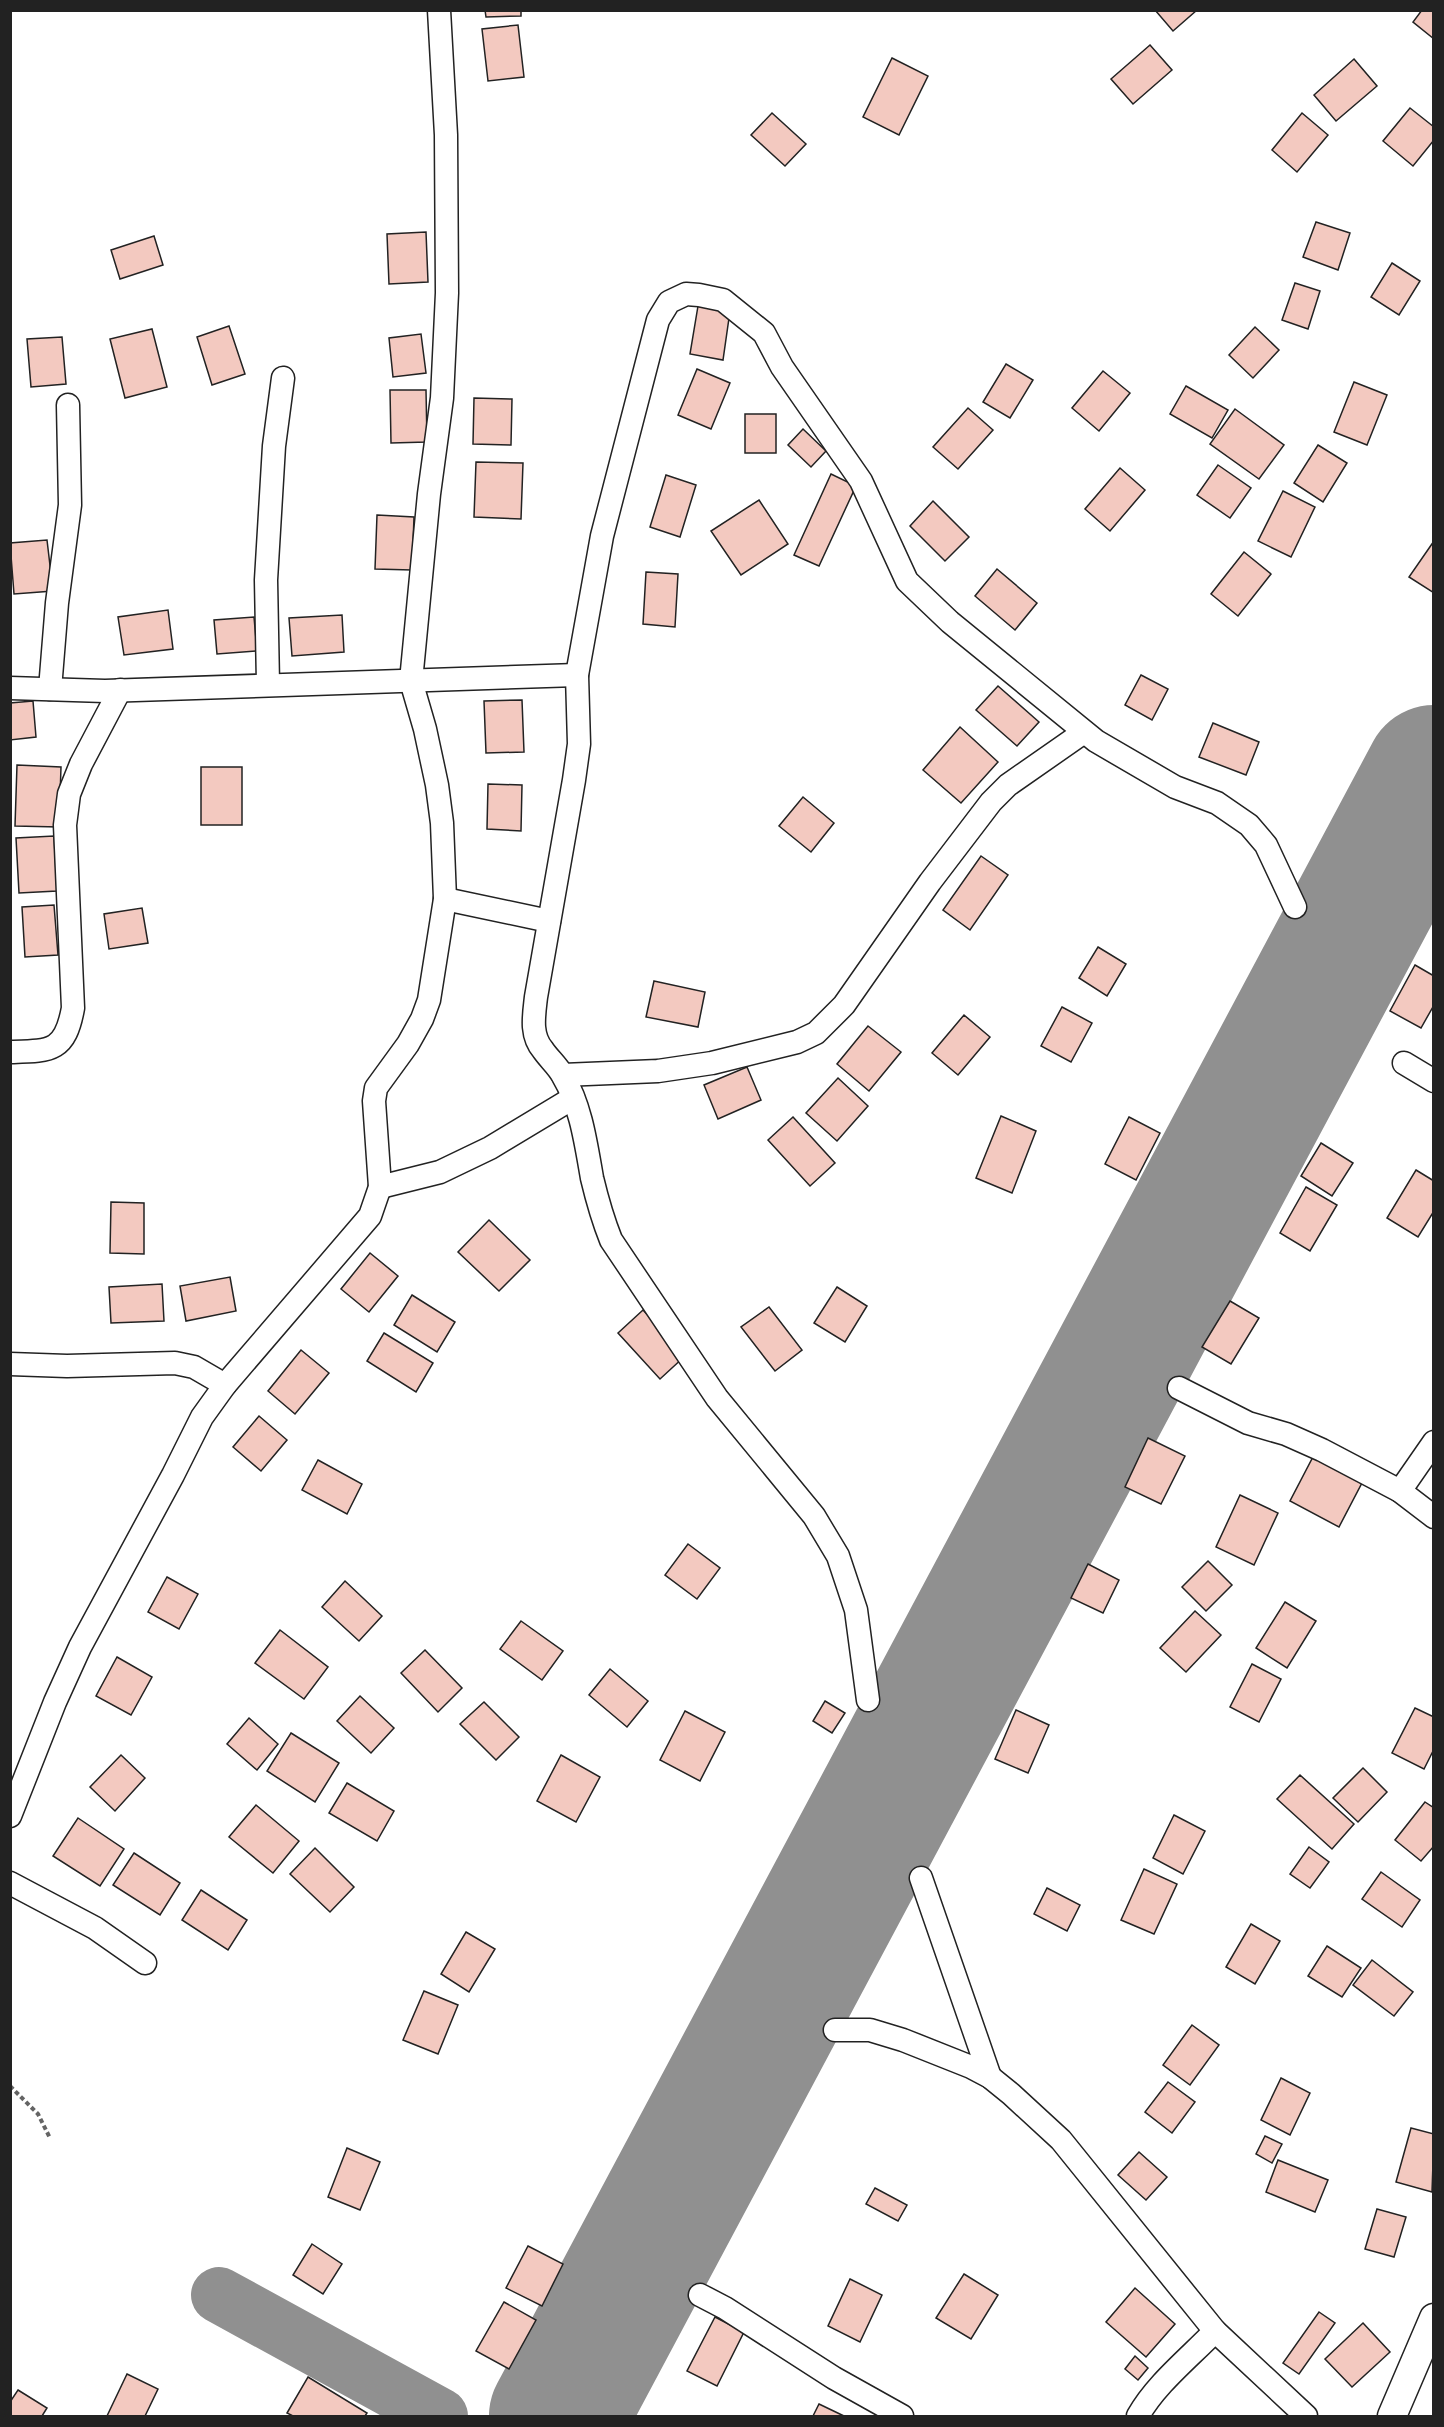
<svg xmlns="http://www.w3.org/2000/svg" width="1444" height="2427" viewBox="0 0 1444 2427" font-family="'Work Sans',sans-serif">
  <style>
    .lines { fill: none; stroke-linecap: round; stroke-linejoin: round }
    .taxiway { stroke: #909090; stroke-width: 56 }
    .runway { stroke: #909090; stroke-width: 138 }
    .building { fill: #f3c9c0; stroke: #222; stroke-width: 1.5 }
    .minor-casing { stroke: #222; stroke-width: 25 }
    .major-casing { stroke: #222; stroke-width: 31 }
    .path { stroke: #646464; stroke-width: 4; stroke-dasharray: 4.5 3; stroke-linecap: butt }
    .minor { stroke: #fff; stroke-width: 22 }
    .major { stroke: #fff; stroke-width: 28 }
  </style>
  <rect width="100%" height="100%" fill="#fff"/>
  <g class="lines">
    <path class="taxiway" d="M219 2295 440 2416"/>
    <path class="runway" d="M558 2416 1434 774"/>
  </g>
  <g class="building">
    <path d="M485 10H521V16L486 17Z"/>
    <path d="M1155 10H1197L1173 31Z"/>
    <path d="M1422 10H1434V39L1413 22Z"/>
    <path d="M518 25 524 77 488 81 482 29Z"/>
    <path d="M1150 45 1172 70 1133 104 1111 79Z"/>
    <path d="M892 58 928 76 899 135 863 117Z"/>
    <path d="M1354 59 1377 86 1336 121 1314 95Z"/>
    <path d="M1410 108 1434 127V140L1413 166 1383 141Z"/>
    <path d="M772 113 806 144 785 166 751 135Z"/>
    <path d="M1302 113 1328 135 1297 172 1272 150Z"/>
    <path d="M1316 222 1350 233 1338 270 1303 257Z"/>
    <path d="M426 232 428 282 389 284 387 234Z"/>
    <path d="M154 236 163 265 120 279 111 250Z"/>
    <path d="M1392 263 1420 281 1399 315 1371 297Z"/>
    <path d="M1295 283 1320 291 1308 329 1282 320Z"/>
    <path d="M698 306 730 311 723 360 690 354Z"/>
    <path d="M229 326 245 374 212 385 197 337Z"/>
    <path d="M1255 327 1279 350 1253 378 1229 355Z"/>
    <path d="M152 329 167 387 125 398 110 339Z"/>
    <path d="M421 334 426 373 393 377 389 338Z"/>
    <path d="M62 337 66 384 31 387 27 339Z"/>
    <path d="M1006 364 1033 380 1010 418 983 402Z"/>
    <path d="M697 369 730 383 711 429 678 415Z"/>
    <path d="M1103 371 1130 393 1099 431 1072 408Z"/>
    <path d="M1354 382 1387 395 1367 445 1334 432Z"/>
    <path d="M1186 386 1228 410 1212 438 1170 414Z"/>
    <path d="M390 390H426L427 442 391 443Z"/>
    <path d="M474 398 512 399 511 445 473 444Z"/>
    <path d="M968 408 993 430 958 469 933 447Z"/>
    <path d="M1235 409 1284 445 1259 479 1210 444Z"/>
    <rect x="745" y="414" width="31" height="39"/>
    <path d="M803 429 826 451 811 467 788 445Z"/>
    <path d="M1318 445 1347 463 1323 502 1294 483Z"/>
    <path d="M476 462 523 463 521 519 474 517Z"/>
    <path d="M1218 465 1251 488 1230 518 1197 495Z"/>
    <path d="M1120 468 1145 490 1110 531 1085 509Z"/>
    <path d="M831 474 856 486 819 566 794 555Z"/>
    <path d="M666 475 696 485 680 537 650 527Z"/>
    <path d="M1283 491 1315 507 1291 557 1258 541Z"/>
    <path d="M759 500 788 544 741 575 711 531Z"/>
    <path d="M933 501 969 537 945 561 910 526Z"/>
    <path d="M377 515 414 517 412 570 375 569Z"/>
    <path d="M47 540 53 591 14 594 10 543Z"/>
    <path d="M1434 541V593L1409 577Z"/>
    <path d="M1244 552 1271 574 1238 616 1211 594Z"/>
    <path d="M997 569 1037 603 1015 630 975 596Z"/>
    <path d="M646 572 678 574 675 627 643 624Z"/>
    <path d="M168 610 173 649 124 655 118 617Z"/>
    <path d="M342 615 344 652 292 656 289 618Z"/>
    <path d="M254 617 257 651 217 654 214 620Z"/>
    <path d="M1141 675 1168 689 1152 720 1125 705Z"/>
    <path d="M998 686 1039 722 1017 746 976 710Z"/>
    <path d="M522 700 524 752 486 753 484 701Z"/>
    <path d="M33 701 36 737 10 740V703Z"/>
    <path d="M1213 723 1259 742 1246 775 1199 757Z"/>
    <path d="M960 727 998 762 961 803 923 770Z"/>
    <path d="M17 765 61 767 59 827 15 826Z"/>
    <rect x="201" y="767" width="41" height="58"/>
    <path d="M488 784 522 785 521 831 487 829Z"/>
    <path d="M803 797 834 823 811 852 779 826Z"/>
    <path d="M54 836 57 891 19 893 16 838Z"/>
    <path d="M981 856 1008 875 970 930 943 910Z"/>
    <path d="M54 905 58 955 25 957 22 907Z"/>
    <path d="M142 908 148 943 109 949 104 914Z"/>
    <path d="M1098 947 1126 964 1107 996 1079 978Z"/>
    <path d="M1415 965 1434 976V1005L1421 1028 1390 1011Z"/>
    <path d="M654 981 705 992 698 1027 646 1017Z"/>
    <path d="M1062 1007 1092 1023 1071 1062 1041 1046Z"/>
    <path d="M964 1015 990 1037 958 1075 932 1053Z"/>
    <path d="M868 1026 901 1052 869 1091 837 1064Z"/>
    <path d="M747 1067 761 1100 718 1119 704 1085Z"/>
    <path d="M838 1078 868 1106 837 1141 806 1113Z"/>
    <path d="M1001 1116 1036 1131 1012 1193 976 1178Z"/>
    <path d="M793 1117 835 1163 810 1186 768 1140Z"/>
    <path d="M1129 1117 1160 1133 1136 1180 1105 1164Z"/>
    <path d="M1321 1143 1353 1163 1332 1196 1301 1176Z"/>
    <path d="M1416 1170 1434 1181V1211L1418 1237 1387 1218Z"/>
    <path d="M1306 1187 1337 1205 1310 1251 1280 1233Z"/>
    <path d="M111 1202 144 1203V1254L110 1253Z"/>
    <path d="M489 1220 530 1260 499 1291 458 1252Z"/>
    <path d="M370 1253 398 1276 369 1312 341 1289Z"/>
    <path d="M230 1277 236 1311 186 1321 180 1286Z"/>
    <path d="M162 1284 164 1321 111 1323 109 1287Z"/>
    <path d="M837 1287 867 1306 845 1342 814 1323Z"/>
    <path d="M412 1295 455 1322 437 1352 394 1325Z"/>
    <path d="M1230 1301 1259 1318 1231 1364 1202 1347Z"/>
    <path d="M769 1307 802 1350 775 1371 741 1327Z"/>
    <path d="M643 1310 685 1356 660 1379 618 1333Z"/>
    <path d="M384 1333 433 1363 416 1392 367 1361Z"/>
    <path d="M301 1350 329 1373 295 1414 268 1391Z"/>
    <path d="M259 1416 287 1440 261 1471 233 1447Z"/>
    <path d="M1148 1438 1185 1456 1161 1504 1125 1487Z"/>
    <path d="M1315 1453 1364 1479 1339 1527 1290 1501Z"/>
    <path d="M318 1460 362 1484 347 1514 302 1490Z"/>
    <path d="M1240 1495 1278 1513 1254 1565 1216 1547Z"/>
    <path d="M688 1544 720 1568 697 1599 665 1575Z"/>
    <path d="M1208 1561 1232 1585 1206 1611 1182 1587Z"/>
    <path d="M1088 1564 1119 1580 1103 1613 1071 1598Z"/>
    <path d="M167 1577 198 1594 179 1629 148 1612Z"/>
    <path d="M345 1581 382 1616 359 1641 322 1607Z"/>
    <path d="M1285 1602 1316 1621 1287 1668 1256 1648Z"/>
    <path d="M1195 1611 1221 1635 1186 1672 1160 1648Z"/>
    <path d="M521 1621 563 1651 542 1680 500 1649Z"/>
    <path d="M280 1630 328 1667 304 1699 255 1663Z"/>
    <path d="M425 1650 462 1688 438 1712 401 1673Z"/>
    <path d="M117 1657 152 1677 131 1715 96 1696Z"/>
    <path d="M1252 1664 1281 1679 1259 1722 1230 1707Z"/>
    <path d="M610 1669 648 1701 627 1727 589 1695Z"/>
    <path d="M360 1696 394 1728 371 1753 337 1721Z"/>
    <path d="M825 1701 845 1713 832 1733 813 1721Z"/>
    <path d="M484 1702 519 1737 496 1760 460 1724Z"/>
    <path d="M1415 1708 1434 1717V1749L1424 1769 1392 1753Z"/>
    <path d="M1016 1710 1049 1725 1028 1773 995 1759Z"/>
    <path d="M685 1711 725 1732 700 1781 660 1760Z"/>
    <path d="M249 1718 278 1744 257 1770 227 1744Z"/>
    <path d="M291 1733 339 1763 315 1802 267 1771Z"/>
    <path d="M121 1755 145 1778 115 1811 90 1787Z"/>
    <path d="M561 1755 600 1777 576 1822 537 1801Z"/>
    <path d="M1363 1768 1387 1792 1358 1822 1333 1798Z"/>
    <path d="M1300 1775 1354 1824 1332 1849 1277 1799Z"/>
    <path d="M347 1783 394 1811 377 1841 329 1813Z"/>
    <path d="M1425 1802 1434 1808V1846L1421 1861 1395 1840Z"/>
    <path d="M256 1805 299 1841 273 1873 229 1837Z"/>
    <path d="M1174 1815 1205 1831 1183 1874 1153 1858Z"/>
    <path d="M78 1818 124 1849 100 1886 53 1856Z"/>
    <path d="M1309 1847 1329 1862 1310 1888 1290 1874Z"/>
    <path d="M315 1848 354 1887 330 1912 290 1874Z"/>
    <path d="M134 1853 180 1883 160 1915 113 1885Z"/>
    <path d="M1144 1869 1177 1884 1154 1934 1121 1920Z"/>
    <path d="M1381 1872 1420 1900 1402 1927 1362 1899Z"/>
    <path d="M1047 1888 1080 1905 1067 1931 1034 1914Z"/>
    <path d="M201 1890 247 1920 228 1950 182 1920Z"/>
    <path d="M1251 1924 1280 1941 1255 1984 1226 1967Z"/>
    <path d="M466 1932 495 1949 469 1992 441 1974Z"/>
    <path d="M1327 1946 1361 1968 1342 1997 1308 1976Z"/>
    <path d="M1372 1960 1413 1992 1394 2016 1353 1985Z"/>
    <path d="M424 1991 458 2005 438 2054 403 2040Z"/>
    <path d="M1192 2025 1219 2045 1190 2085 1163 2065Z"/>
    <path d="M1281 2078 1310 2093 1290 2135 1261 2120Z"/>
    <path d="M1168 2082 1195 2102 1172 2133 1145 2112Z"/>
    <path d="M1411 2128 1434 2134 1432 2192 1396 2182Z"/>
    <path d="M1265 2136 1282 2144 1272 2163 1256 2154Z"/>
    <path d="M347 2148 380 2162 360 2210 328 2197Z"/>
    <path d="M1139 2152 1167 2177 1146 2200 1118 2175Z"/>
    <path d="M1278 2160 1328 2180 1315 2212 1266 2192Z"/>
    <path d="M875 2188 907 2205 898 2221 866 2204Z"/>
    <path d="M1377 2209 1406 2217 1394 2257 1365 2249Z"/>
    <path d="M312 2244 342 2264 323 2294 293 2275Z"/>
    <path d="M528 2246 563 2264 542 2306 506 2288Z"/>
    <path d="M964 2274 998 2295 971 2339 936 2318Z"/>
    <path d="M850 2279 882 2295 860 2342 828 2326Z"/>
    <path d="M1135 2288 1175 2324 1146 2357 1106 2322Z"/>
    <path d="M504 2302 536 2320 509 2369 476 2351Z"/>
    <path d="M1319 2312 1335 2323 1299 2374 1283 2363Z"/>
    <path d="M715 2317 744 2332 717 2386 687 2371Z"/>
    <path d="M1363 2323 1390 2352 1352 2387 1325 2359Z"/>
    <path d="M1135 2356 1148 2368 1138 2380 1125 2369Z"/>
    <path d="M127 2374 158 2389 145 2416H107Z"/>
    <path d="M308 2377 367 2413 365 2416H293L287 2413Z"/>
    <path d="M18 2390 47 2408 42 2416H10V2402Z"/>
    <path d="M819 2404 844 2416H813Z"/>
  </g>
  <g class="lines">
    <g class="minor-casing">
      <g id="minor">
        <path d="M268 684 266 580 274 446 283 378"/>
        <path d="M10 688 105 691 577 675"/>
        <path d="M50 689 57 603 70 505 68 405"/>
        <path d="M445 899 549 921"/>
        <path d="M10 1052C51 1051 65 1052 73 1008L65 825 69 794 81 764 120 690"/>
        <path d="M1404 1063 1434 1081"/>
        <path d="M563 1075 658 1071 712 1063 797 1042 816 1033 844 1005 930 882 991 802 1008 785 1084 732"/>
        <path d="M380 1187 440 1172 490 1148 573 1098"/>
        <path d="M10 1364 67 1366 175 1363 194 1367 225 1385"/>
        <path d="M1179 1388 1248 1423 1286 1434 1322 1450 1400 1491 1434 1517"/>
        <path d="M1400 1491 1434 1442"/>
        <path d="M868 1700 856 1610 838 1556 814 1516 717 1398 611 1240C603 1220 597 1199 592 1178 586 1144 581 1106 563 1076 558 1066 549 1059 543 1050 530 1035 534 1015 536 997L574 780 579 744 577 675 602 536 658 320 669 302 686 294 699 295 723 300 764 333 782 367 861 481 907 581 950 622 1096 741 1175 787 1217 803 1249 825 1266 845 1295 907"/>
        <path d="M10 1816 55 1702 80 1647 173 1475 202 1417 225 1385 370 1216 380 1187 374 1101 376 1088 408 1044 422 1019 429 1000 445 899 442 823 437 785 425 729 411 681 429 494 442 398 447 293 446 135 439 10"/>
        <path d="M921 1878 990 2077"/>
        <path d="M10 1883 95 1928 145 1963"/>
        <path d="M835 2030H870L903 2040 971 2067 990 2077 1011 2094 1061 2140 1215 2331 1306 2416"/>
        <path d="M700 2295 725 2308 834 2378 902 2416"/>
        <path d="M1138 2416C1156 2384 1189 2358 1215 2331"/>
      </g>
    </g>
    <g class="major-casing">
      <path id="major" d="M1392 2416 1434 2318"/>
    </g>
    <path class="path" d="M10 2086 38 2114 50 2138"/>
    <use href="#minor" class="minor"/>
    <use href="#major" class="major"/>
  </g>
  <rect width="1444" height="2427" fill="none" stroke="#222222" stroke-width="24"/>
</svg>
